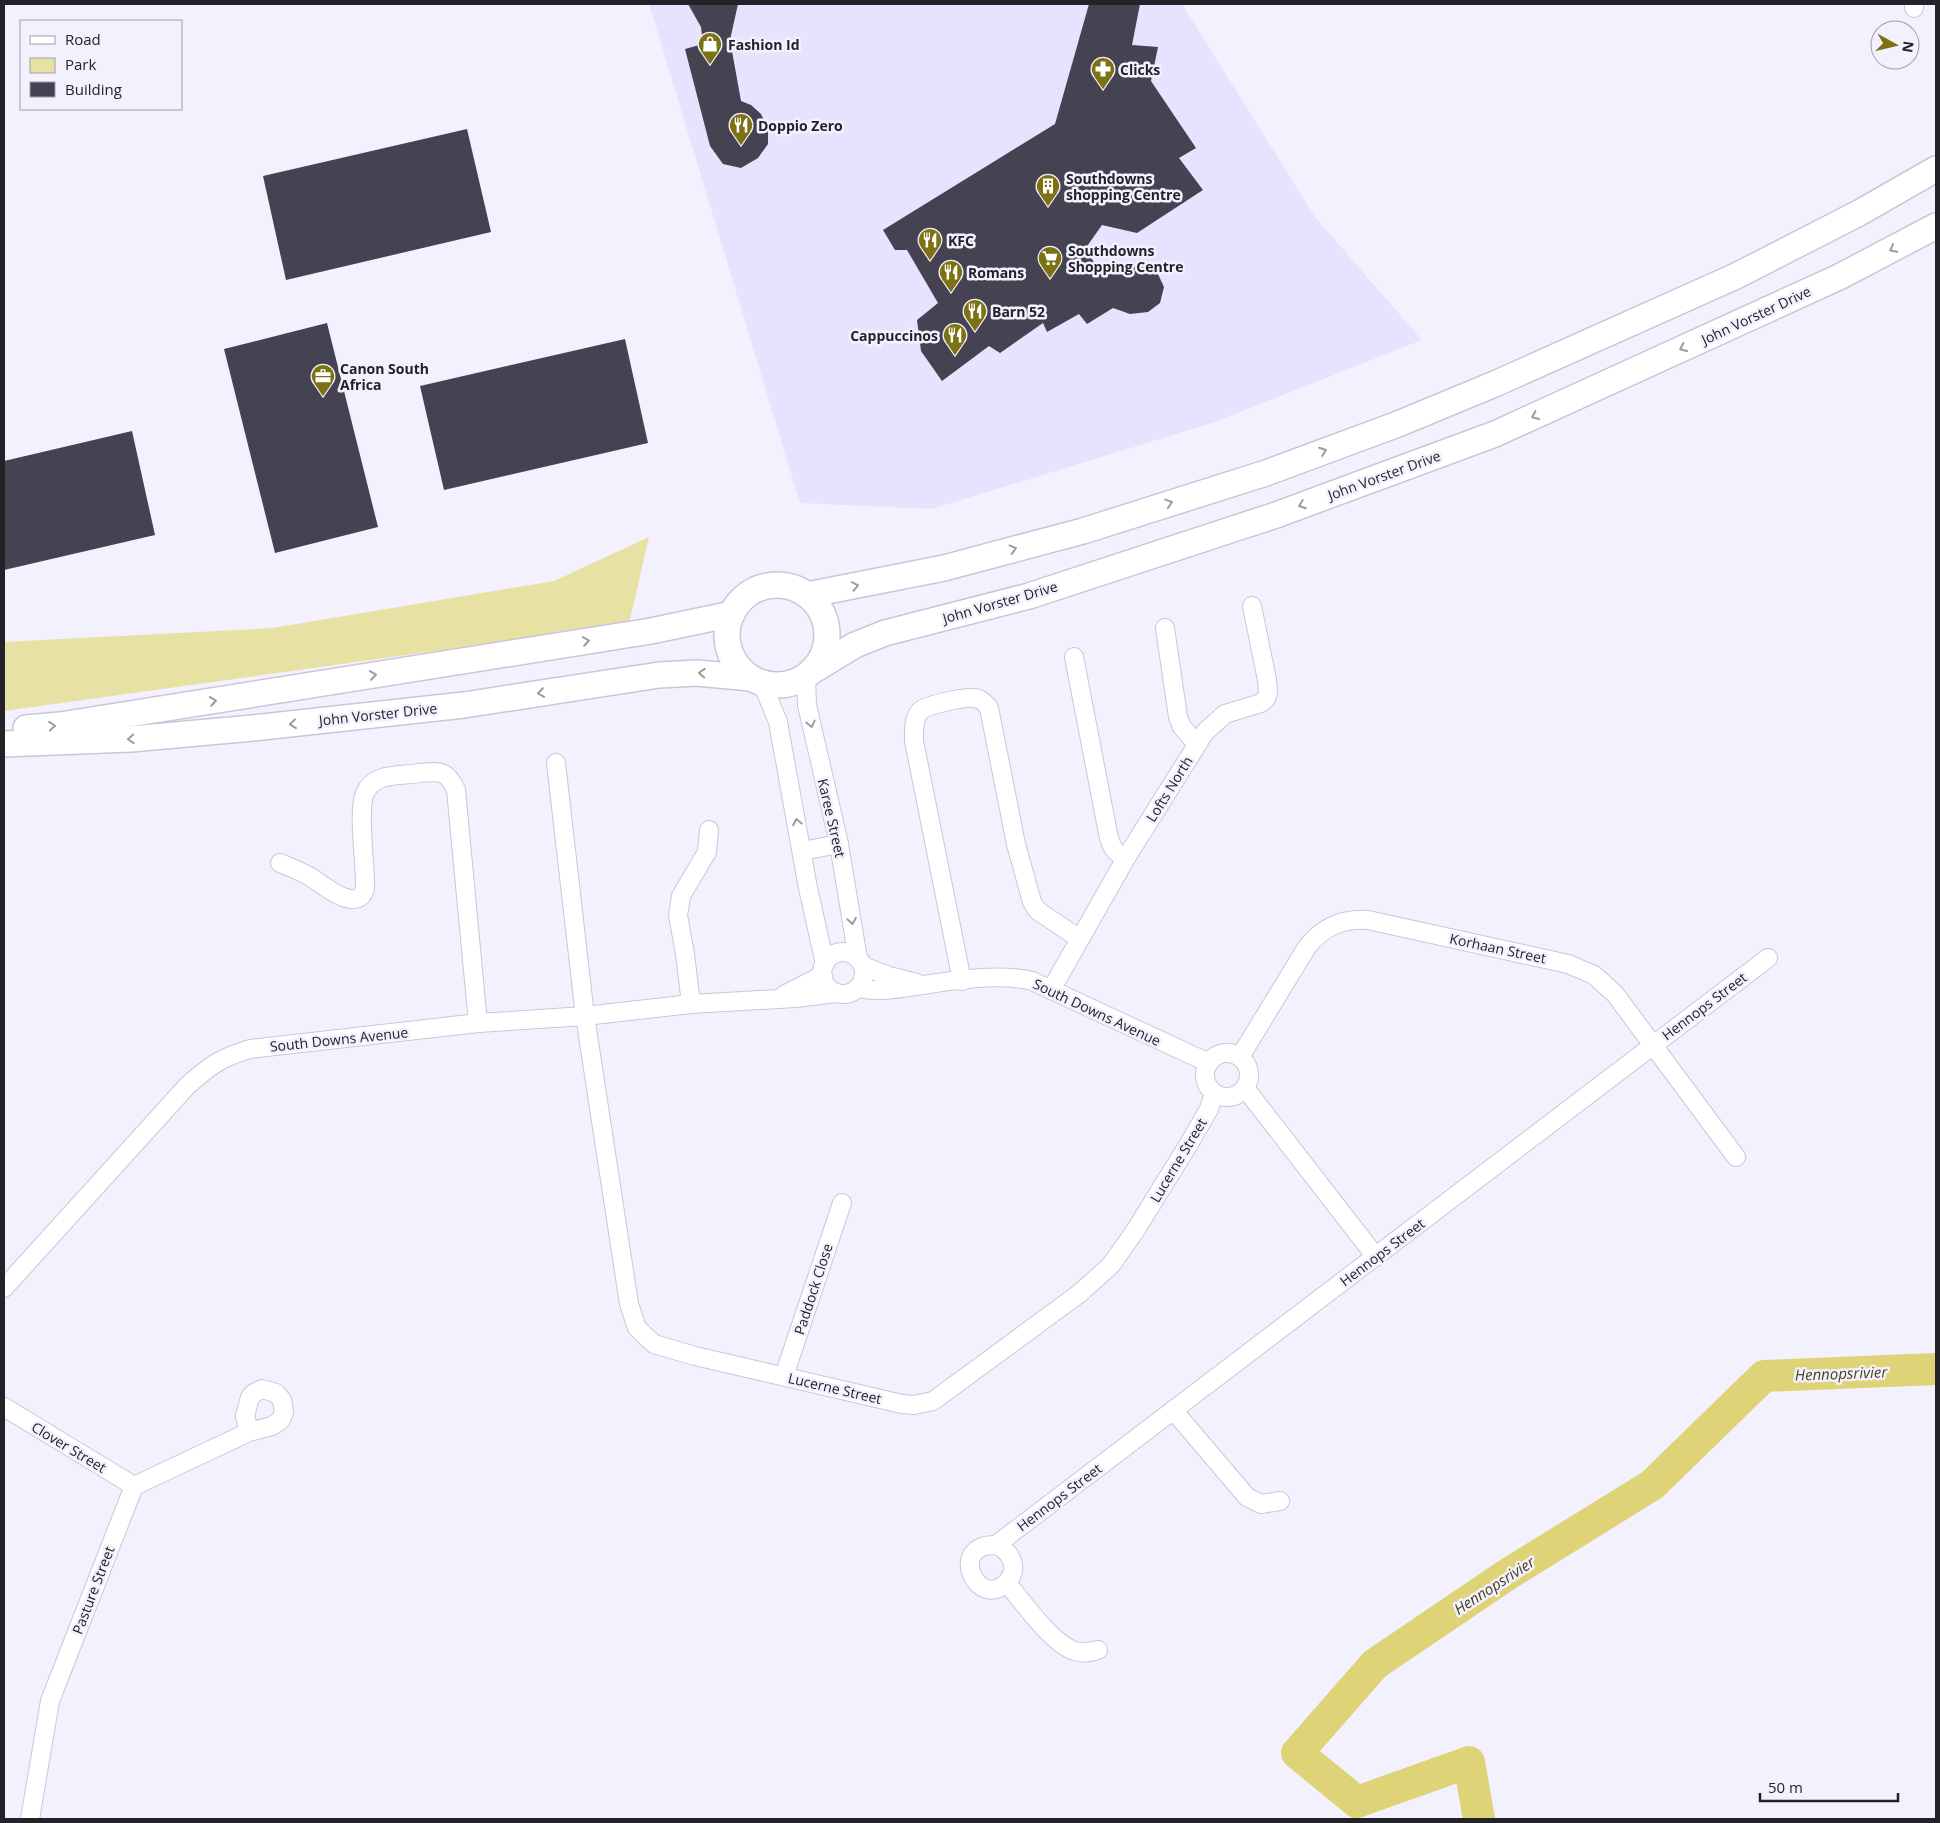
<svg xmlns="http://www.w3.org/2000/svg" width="1940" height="1823" viewBox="0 0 1940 1823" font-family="'Open Sans',sans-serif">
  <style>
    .built { fill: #e7e2fe }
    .green { fill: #e8e1a4 }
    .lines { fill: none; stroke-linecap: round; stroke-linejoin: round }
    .river { stroke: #ded377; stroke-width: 32 }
    .building { fill: #454252 }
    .street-casing { stroke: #cac6da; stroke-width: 20 }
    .secondary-casing { stroke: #cac6da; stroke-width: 28 }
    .street { stroke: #fff; stroke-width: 18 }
    .secondary { stroke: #fff; stroke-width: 25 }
    .oneway { stroke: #9c9c9f }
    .labels { text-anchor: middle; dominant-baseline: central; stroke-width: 5; stroke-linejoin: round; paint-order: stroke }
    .poi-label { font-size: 14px; font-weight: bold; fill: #232229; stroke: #f4f1fe; text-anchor: start }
    .street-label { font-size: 14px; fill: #232229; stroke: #f4f1fe }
    .water-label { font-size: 15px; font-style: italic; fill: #47421b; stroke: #f4f1fe }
  </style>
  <rect width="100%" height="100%" fill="#f4f1fe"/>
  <path class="built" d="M649 4H1182L1315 217 1422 340 1215 422 932 509 800 503Z"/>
  <path class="green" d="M649 537 629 624 4 711V642L273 628 554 581Z"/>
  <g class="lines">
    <path class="river" d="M1479 1819 1469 1762 1357 1802 1297 1753 1375 1664 1508 1574 1652 1485 1764 1376 1936 1369"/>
  </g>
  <g class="building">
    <path d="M688 4H738L730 40 741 101 751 105 761 114 768 128V144L758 158 741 168 723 164 710 146 685 49 703 44 701 27Z"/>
    <path d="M1089 4H1140L1132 45 1158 47 1151 81 1196 148 1179 158 1203 190 1137 233 1102 225 1085 249 1098 268 1121 269 1132 264 1145 263 1157 272 1164 287 1160 303 1148 312 1130 314 1113 308 1087 324 1079 314 1047 332 1043 323 1000 353 989 346 942 381 921 351 917 320 938 303 907 250H895L883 230 1055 124Z"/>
    <path d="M467 129 491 232 286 280 263 176Z"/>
    <path d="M327 323 378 527 275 553 224 349Z"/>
    <path d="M625 339 648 443 444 490 420 386Z"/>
    <path d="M132 431 155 535 4 570V461Z"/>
  </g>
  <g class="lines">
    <g class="street-casing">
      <g id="street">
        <path d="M1914 8V4"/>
        <path d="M1165 628 1178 717 1182 727 1196 743"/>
        <path d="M1074 657 1108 833C1111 846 1113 852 1126 858"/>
        <path d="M806 676 807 705 839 844 858 959"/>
        <path d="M762 683 778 722 808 888 825 964"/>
        <path d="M556 763 585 1016 629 1304 637 1328 654 1344 695 1356 902 1404 914 1405 933 1401 1080 1293 1111 1265 1135 1231 1190 1142 1209 1109 1214 1093"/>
        <path d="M802 851 839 844"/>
        <path d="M280 863C290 867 300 871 309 876 322 884 357 915 365 889 366 867 357 810 365 793 368 786 374 781 382 778 393 774 408 775 420 773 440 771 447 770 456 790L478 1023"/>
        <circle cx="843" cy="973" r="21"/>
        <path d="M863 966 889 976 917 983"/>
        <path d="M962 981 914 741C914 732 913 719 920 711 926 705 964 697 973 698 980 698 984 702 989 708L1016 844 1032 902 1038 911 1080 939"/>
        <path d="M858 988C881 993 900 988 923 985 955 980 1001 973 1032 981L1209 1063"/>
        <path d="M1051 990 1126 858 1205 732 1225 714 1261 703 1266 699 1268 693 1267 680 1252 606"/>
        <path d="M784 995 823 975"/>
        <path d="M691 1004 685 954 678 915 681 896 707 852 709 830"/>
        <circle cx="1227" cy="1075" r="22"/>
        <path d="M1240 1057 1307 947C1323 927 1342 918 1368 920L1568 964 1594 975 1615 994 1736 1157"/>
        <path d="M1245 1088 1376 1257"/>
        <path d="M4 1288 188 1085C211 1065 220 1058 250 1049L478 1023 585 1016 691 1004 795 998 836 993"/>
        <path d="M784 1376 842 1203"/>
        <path d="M4 1407 134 1486"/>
        <path d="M1173 1410 1247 1497 1261 1504 1280 1501"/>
        <path d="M996 1545C1011 1551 1020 1569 1007 1582 978 1612 946 1544 996 1545L1768 958"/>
        <path d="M1007 1583C1022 1601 1053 1645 1075 1651 1083 1654 1090 1652 1098 1650"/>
        <path d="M30 1819 50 1701 134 1486 249 1432 272 1426 281 1420 284 1412 282 1400 276 1393 262 1389 254 1393 250 1397 245 1416 249 1432"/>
      </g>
    </g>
    <g class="secondary-casing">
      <g id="secondary">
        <circle cx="777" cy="635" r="50"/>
        <path d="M807 595 944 568 1083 531 1266 473 1398 424 1497 383 1736 276 1859 213 1936 169"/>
        <path d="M812 671 855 645 885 633 1029 596 1276 515 1495 434 1839 277 1936 226"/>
        <path d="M26 728 60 725 651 631 732 614"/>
        <path d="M4 744 131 739 253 728 464 705 659 675 697 673 751 678"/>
      </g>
    </g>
    <use href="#street" class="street"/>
    <use href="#secondary" class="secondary"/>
  </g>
  <defs><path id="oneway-chevron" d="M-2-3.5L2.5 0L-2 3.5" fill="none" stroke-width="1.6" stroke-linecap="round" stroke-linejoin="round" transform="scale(1.25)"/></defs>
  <g class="oneway">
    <use href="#oneway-chevron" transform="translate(1893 249) rotate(152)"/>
    <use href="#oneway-chevron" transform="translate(1683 348) rotate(155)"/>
    <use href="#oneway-chevron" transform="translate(1535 416) rotate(155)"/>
    <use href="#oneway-chevron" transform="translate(1323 451) rotate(-20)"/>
    <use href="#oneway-chevron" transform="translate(1169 503) rotate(-18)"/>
    <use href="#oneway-chevron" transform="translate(1302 505) rotate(160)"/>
    <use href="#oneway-chevron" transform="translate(1013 549) rotate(-15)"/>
    <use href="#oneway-chevron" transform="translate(855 586) rotate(-11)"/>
    <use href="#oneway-chevron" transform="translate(586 641) rotate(-9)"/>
    <use href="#oneway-chevron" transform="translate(702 673) rotate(-176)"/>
    <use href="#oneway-chevron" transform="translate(373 675) rotate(-9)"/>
    <use href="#oneway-chevron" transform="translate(541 693) rotate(172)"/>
    <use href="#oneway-chevron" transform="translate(213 701) rotate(-9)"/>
    <use href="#oneway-chevron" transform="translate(293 724) rotate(174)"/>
    <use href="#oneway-chevron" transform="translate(811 724) rotate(77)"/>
    <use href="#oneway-chevron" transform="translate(52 726) rotate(-5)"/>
    <use href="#oneway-chevron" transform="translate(131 739) rotate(176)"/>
    <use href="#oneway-chevron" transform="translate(797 822) rotate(-101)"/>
    <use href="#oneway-chevron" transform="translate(852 921) rotate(81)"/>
  </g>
  <defs>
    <g id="shop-pin" transform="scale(1.25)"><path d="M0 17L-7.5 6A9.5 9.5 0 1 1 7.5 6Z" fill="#7d7213" stroke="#f4f1fe"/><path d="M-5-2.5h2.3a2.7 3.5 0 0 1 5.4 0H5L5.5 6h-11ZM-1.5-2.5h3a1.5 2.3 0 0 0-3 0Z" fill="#fff"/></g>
    <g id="pharmacy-pin" transform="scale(1.25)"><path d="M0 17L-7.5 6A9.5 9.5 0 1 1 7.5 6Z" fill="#7d7213" stroke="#f4f1fe"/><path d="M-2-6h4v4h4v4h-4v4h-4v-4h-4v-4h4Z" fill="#fff"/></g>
    <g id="restaurant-pin" transform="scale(1.25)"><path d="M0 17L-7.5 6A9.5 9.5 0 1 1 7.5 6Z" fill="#7d7213" stroke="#f4f1fe"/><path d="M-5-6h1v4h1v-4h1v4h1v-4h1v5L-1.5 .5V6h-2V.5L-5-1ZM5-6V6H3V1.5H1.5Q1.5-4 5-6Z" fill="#fff"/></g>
    <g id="building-pin" transform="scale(1.25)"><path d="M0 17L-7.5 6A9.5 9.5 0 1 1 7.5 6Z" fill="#7d7213" stroke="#f4f1fe"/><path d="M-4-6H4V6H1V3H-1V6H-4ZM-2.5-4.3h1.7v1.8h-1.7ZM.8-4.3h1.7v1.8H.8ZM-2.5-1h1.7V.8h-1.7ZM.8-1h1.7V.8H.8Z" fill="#fff"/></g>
    <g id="supermarket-pin" transform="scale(1.25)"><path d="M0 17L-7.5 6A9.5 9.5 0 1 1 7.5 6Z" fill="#7d7213" stroke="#f4f1fe"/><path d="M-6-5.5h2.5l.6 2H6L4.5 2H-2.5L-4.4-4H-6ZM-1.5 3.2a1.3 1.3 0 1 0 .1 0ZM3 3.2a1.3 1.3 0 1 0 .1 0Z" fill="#fff"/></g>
    <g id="office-pin" transform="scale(1.25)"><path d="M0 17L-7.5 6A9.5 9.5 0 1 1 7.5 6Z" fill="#7d7213" stroke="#f4f1fe"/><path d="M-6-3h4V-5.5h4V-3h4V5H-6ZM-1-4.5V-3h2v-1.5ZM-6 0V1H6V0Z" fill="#fff"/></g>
  </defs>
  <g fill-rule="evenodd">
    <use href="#shop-pin" x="710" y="44"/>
    <use href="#pharmacy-pin" x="1103" y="69"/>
    <use href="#restaurant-pin" x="741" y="125"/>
    <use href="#building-pin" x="1048" y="186"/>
    <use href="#restaurant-pin" x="930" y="240"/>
    <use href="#supermarket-pin" x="1050" y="258"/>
    <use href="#restaurant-pin" x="951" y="272"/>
    <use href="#restaurant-pin" x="975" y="311"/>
    <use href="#restaurant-pin" x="955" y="335"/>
    <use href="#office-pin" x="323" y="376"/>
  </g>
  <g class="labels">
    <g class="poi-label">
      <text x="728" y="44">Fashion Id</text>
      <text x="1120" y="69">Clicks</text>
      <text x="758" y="125">Doppio Zero</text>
      <text x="1066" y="178">Southdowns<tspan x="1066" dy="16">shopping Centre</tspan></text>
      <text x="948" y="240">KFC</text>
      <text x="1068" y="250">Southdowns<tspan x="1068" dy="16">Shopping Centre</tspan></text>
      <text x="968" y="272">Romans</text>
      <text x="992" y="311">Barn 52</text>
      <text x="938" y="335" text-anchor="end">Cappuccinos</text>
      <text x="340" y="368">Canon South<tspan x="340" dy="16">Africa</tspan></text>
    </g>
    <g class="street-label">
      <text transform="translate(1756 315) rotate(-25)">John Vorster Drive</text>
      <text transform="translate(1384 475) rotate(-20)">John Vorster Drive</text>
      <text transform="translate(1000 602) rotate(-16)">John Vorster Drive</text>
      <text transform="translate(378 714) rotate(-6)">John Vorster Drive</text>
      <text transform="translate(1169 789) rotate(-58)">Lofts North</text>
      <text transform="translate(832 818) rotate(77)">Karee Street</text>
      <text transform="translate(1498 948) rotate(12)">Korhaan Street</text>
      <text transform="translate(1704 1006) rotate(-37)">Hennops Street</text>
      <text transform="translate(1097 1012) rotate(25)">South Downs Avenue</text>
      <text transform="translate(339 1039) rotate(-6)">South Downs Avenue</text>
      <text transform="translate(1178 1160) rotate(-59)">Lucerne Street</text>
      <text transform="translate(1382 1252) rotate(-37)">Hennops Street</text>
      <text transform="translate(813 1289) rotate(-72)">Paddock Close</text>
      <text transform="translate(835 1388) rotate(13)">Lucerne Street</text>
      <text transform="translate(69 1447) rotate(31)">Clover Street</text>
      <text transform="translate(1059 1497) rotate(-37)">Hennops Street</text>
      <text transform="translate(93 1590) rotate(-69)">Pasture Street</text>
    </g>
    <g class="water-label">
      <text transform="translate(1841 1373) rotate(-2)">Hennopsrivier</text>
      <text transform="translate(1494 1585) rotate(-33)">Hennopsrivier</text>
    </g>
  </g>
  <rect width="1940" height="1823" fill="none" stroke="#232229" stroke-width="10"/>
  <rect x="20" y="20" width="162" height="90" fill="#f4f1fe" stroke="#a09ea9"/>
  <rect x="30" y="36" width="25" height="8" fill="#ffffff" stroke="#a09ea9"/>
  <text x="65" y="45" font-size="15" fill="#232229">Road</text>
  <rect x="30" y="58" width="25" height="15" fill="#e8e1a4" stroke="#a09ea9"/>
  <text x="65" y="70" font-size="15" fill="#232229">Park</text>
  <rect x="30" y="82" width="25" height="15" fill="#454252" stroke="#a09ea9"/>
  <text x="65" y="95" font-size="15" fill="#232229">Building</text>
  <g transform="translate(1895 45) rotate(98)"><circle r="24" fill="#f4f1fe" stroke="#a09ea9"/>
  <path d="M0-4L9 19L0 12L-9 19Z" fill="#7d7213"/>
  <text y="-8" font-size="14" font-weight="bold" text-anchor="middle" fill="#232229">N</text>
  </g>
  <path d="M1760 1793v8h138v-8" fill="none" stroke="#232229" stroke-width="2.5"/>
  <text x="1768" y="1793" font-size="15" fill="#232229" stroke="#f4f1fe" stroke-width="4" paint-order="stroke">50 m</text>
</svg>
